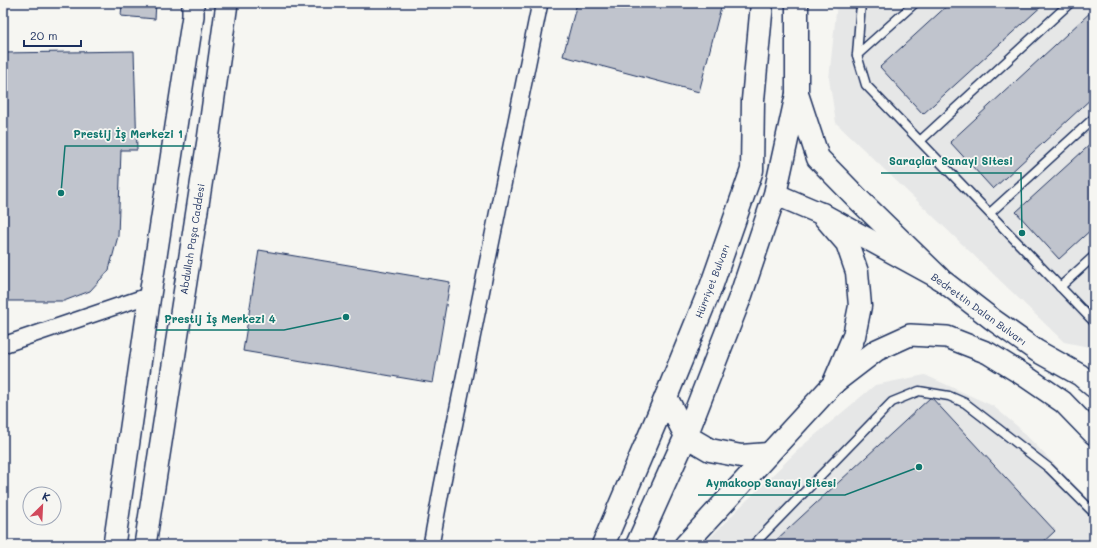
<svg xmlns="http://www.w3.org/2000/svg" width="1097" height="548" viewBox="0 0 1097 548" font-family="Mali,sans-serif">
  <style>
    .built { fill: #e6e7e7 }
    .building { fill: #c0c4cd; stroke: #1b2f5e }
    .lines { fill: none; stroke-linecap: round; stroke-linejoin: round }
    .lane-casing { stroke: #1b2f5e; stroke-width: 11 }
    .street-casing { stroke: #1b2f5e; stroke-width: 18 }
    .secondary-casing { stroke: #1b2f5e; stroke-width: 24 }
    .primary-casing { stroke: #1b2f5e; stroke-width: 25 }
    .lane { stroke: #f6f6f2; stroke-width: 8 }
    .street { stroke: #f6f6f2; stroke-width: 15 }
    .secondary { stroke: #f6f6f2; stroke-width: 21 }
    .primary { stroke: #f6f6f2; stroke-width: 22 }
    .labels { text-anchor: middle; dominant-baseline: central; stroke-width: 3.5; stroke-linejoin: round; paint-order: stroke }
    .street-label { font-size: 10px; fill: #1b2f5e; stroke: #f6f6f2 }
    .leader { fill: none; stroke: #0f766e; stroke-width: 1.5 }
    .callout-dot { fill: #0f766e; stroke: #f6f6f2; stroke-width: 1.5 }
    .callout-label { font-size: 11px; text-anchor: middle; font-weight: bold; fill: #0f766e; stroke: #f6f6f2; stroke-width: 3.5; stroke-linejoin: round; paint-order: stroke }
  </style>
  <rect width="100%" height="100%" fill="#f6f6f2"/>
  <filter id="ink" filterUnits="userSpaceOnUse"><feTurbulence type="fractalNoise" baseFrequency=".025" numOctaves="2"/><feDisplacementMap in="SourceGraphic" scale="8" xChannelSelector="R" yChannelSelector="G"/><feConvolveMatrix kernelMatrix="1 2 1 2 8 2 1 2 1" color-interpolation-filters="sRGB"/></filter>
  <g filter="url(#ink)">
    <g class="built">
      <path d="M837 3H1094V348L1064 342 836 123 829 79Z"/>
      <path d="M925 375 993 406 1017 426 1094 505V545H703L738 509 801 447 875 385Z"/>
    </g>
    <g class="building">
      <path d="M122 3H156L155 19 121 16Z"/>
      <path d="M577 3H722L699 92 563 56Z"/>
      <path d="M950 3H1045L923 114 880 67Z"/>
      <path d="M1094 9V96L993 189 950 142Z"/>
      <path d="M134 51 137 150H121L118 236 109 270 90 291 64 301H3V53Z"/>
      <path d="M1094 141V227L1059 259 1016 212Z"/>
      <path d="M259 250 450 282 433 383 243 351Z"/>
      <path d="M931 397 1055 531 1040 545H779L775 541Z"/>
    </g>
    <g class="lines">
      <g class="lane-casing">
        <g id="lane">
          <path d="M861 3 857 55 866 85 1094 322"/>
          <path d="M857 55 915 3"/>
          <path d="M920 141 1070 3"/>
          <path d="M990 213 1094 118"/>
          <path d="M1060 287 1094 256"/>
          <path d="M753 545 892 402 919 391 949 396 965 403 1049 468 1094 513"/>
        </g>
      </g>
      <g class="street-casing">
        <g id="street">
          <path d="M3 345 150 295"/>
          <path d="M431 545 442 486 540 3"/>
        </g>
      </g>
      <g class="secondary-casing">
        <g id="secondary">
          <path d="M775 194 822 214 939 278 992 319 1037 351 1080 375 1094 387"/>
          <path d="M114 545 150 295 193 16V3"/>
          <path d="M145 545 208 140 227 3"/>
          <path d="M685 545 834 383 877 350 910 335 947 337 988 353 1025 376 1063 402 1094 434"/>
        </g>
      </g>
      <g class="primary-casing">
        <g id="primary">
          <path d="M797 94 818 158 859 200 939 278"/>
          <path d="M822 214 847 243 857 272 860 306 854 336 834 383"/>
          <path d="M666 397 686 436 710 450 741 456 768 454"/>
          <path d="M603 545 666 397 711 287 752 170 753 100 762 3"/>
          <path d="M637 545 686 436 741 295 775 194 797 94V3"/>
        </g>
      </g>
      <use href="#lane" class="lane"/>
      <use href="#street" class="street"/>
      <use href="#secondary" class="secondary"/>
      <use href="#primary" class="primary"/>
    </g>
  </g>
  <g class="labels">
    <g class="street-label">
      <text transform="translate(192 239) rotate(-81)">Abdullah Paşa Caddesi</text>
      <text transform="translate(712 281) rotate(-69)">Hürriyet Bulvarı</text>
      <text transform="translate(979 309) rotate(36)">Bedrettin Dalan Bulvarı</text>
    </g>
  </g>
  <path class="leader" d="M61 193L65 146H191M1022 233L1021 173H881M346 317L284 330H156M919 467L845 495H698"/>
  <g class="callout-dot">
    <circle cx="61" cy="193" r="4"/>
    <circle cx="1022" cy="233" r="4"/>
    <circle cx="346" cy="317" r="4"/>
    <circle cx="919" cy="467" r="4"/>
  </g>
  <g class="callout-label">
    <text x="128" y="138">Prestij İş Merkezi 1</text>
    <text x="951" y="165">Saraçlar Sanayi Sitesi</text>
    <text x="220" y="323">Prestij İş Merkezi 4</text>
    <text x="771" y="487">Aymakoop Sanayi Sitesi</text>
  </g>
  <rect width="1097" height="548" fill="none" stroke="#f6f6f2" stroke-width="16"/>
  <rect x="8" y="8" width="1081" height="532" fill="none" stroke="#1b2f5e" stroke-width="1.5" filter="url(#ink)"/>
  <g transform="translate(42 506) rotate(24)"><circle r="19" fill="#f6f6f2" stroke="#9ea6b7"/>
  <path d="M0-3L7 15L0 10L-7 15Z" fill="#d1495b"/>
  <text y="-6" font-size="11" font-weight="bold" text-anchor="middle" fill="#1b2f5e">K</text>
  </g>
  <path d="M24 40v6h57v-6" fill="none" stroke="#1b2f5e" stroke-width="2"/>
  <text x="30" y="40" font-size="12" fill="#1b2f5e" stroke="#f6f6f2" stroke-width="3" paint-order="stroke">20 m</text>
</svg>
